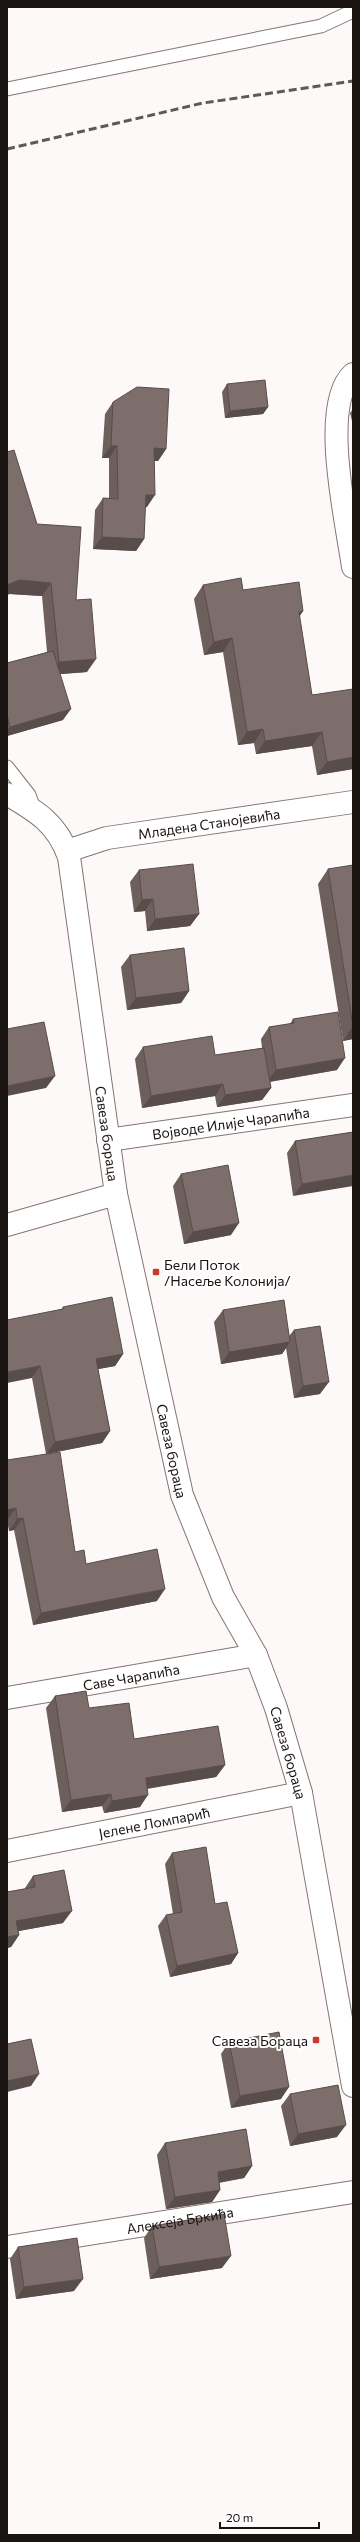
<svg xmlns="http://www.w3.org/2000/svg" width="360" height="2542" viewBox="0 0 360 2542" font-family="Commissioner,sans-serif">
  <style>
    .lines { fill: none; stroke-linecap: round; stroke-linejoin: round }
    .lane-casing { stroke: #857572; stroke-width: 15 }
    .street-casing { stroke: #857572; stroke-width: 24 }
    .secondary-casing { stroke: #857572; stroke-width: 24 }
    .lane { stroke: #fff; stroke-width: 13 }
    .street { stroke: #fff; stroke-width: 22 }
    .secondary { stroke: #fff; stroke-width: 22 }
    .rail { stroke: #5e5958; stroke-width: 3; stroke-dasharray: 8 4; stroke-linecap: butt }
    .wall { fill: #6c5f5c }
    .shaded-wall { fill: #584d4b }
    .building { fill: #7e6e6b; stroke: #584d4b }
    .poi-dot { fill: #c93c2c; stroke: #fff; stroke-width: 1.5 }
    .labels { text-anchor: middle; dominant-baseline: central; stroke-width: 4; stroke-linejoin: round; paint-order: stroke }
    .street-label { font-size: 14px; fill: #191312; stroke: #fff }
    .poi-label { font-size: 14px; fill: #191312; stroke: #fff; text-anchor: start }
  </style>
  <rect width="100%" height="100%" fill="#fdf9f8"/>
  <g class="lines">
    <g class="lane-casing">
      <g id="lane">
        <path d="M7 89 321 26 353 11"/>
        <path d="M7 767 29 795 34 809"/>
      </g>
    </g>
    <g class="street-casing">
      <g id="street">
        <path d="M353 374C319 405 347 523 353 567"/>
        <path id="s1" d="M67 851 107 838 353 802"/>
        <path id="s2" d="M108 1140 353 1105"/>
        <path d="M7 1225 116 1194"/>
        <path id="s3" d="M7 1698 256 1655"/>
        <path id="s4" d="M7 1851 301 1793"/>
        <path id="s5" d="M7 2247 353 2192"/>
      </g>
    </g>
    <g class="secondary-casing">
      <g id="secondary">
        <path id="s6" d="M7 794C36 811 57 823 69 857L116 1194 182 1495 223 1597 256 1655 276 1708 301 1793 353 2086"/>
      </g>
    </g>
    <use href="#lane" class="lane"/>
    <use href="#street" class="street"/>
    <use href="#secondary" class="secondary"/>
    <path class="rail" d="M7 149 203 103 353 81"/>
  </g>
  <g class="wall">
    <path d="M227 384 268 407 263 414 225 418 222 392Z"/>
    <path d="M113 402 166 449 158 461H154L147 507H145L144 539 136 551 93 549 95 510 103 498H109V458H102L105 414Z"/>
    <path d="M353 409V425L350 413Z"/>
    <path d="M37 524 76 600 87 672 60 674 63 720 7 736V663L47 652 42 596 10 594Z"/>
    <path d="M203 585 243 590 303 611 299 617 312 695 353 769 317 775 312 746 256 754 254 743 238 745 223 652 204 655 194 599Z"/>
    <path d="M353 865V1039L343 1041 318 884 328 869Z"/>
    <path d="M139 870 199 914 190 926 147 931 145 911 134 912 130 882Z"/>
    <path d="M130 955 189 991 181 1003 127 1010 121 967Z"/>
    <path d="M293 1019 337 1070 270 1082 271 1088 262 1100 217 1107 215 1096 142 1108 135 1059 143 1047 215 1055 262 1048 261 1039 269 1027 290 1024Z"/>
    <path d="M353 1132 293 1196 287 1153 295 1141Z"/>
    <path d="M181 1174 231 1235 184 1244 173 1186Z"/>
    <path d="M63 1307 123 1354 115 1366 98 1369 110 1431 102 1443 46 1454 32 1378 61 1310Z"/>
    <path d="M223 1310 289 1336 294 1330 320 1394 294 1398 286 1348 282 1354 221 1364 214 1322Z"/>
    <path d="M7 1460 75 1552 86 1564 157 1601 33 1625 14 1530 9 1531 7 1520Z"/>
    <path d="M55 1696 89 1708 134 1739 225 1765 216 1777 147 1789 140 1807 104 1813 102 1806 62 1812 46 1708Z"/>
    <path d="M172 1853 215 1904 238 1953 231 1964 170 1977 158 1926 166 1915 173 1914 165 1864Z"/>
    <path d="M33 1876 63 1923 18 1931 19 1935 11 1947 7 1948V1892L25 1889V1888Z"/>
    <path d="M229 2042 281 2099 231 2108 221 2054Z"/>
    <path d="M290 2094 337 2137 290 2146 281 2106Z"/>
    <path d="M165 2143 252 2166 244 2178 219 2183 220 2190 212 2202 166 2209 157 2155Z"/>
    <path d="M152 2226 222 2268 150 2279 144 2238Z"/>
    <path d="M18 2247 74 2291 16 2299 10 2259Z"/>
  </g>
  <g class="shaded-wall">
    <path d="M268 407 263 414 225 418 230 411Z"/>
    <path d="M111 446H117L109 458H102Z"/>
    <path d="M154 448 166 449 158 461H145Z"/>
    <path d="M146 495H155L147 507H138Z"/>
    <path d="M102 537 144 539 136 551 93 549Z"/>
    <path d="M19 580 51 583 42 596 10 594 7 595V585Z"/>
    <path d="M303 611 294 625 299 612Z"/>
    <path d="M232 638 223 652 204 655 214 642Z"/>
    <path d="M96 659 87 672 50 675 59 662Z"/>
    <path d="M71 709 63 720 7 736V731L10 727Z"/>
    <path d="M263 729 254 743 238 745 247 732Z"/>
    <path d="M322 732 312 746 256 754 265 741Z"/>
    <path d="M353 757V769L317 775 327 762Z"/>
    <path d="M153 899 145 911 134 912 142 900Z"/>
    <path d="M199 914 190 926 147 931 155 919Z"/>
    <path d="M189 991 181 1003 127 1010 136 998Z"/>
    <path d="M353 1026V1039L343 1041Z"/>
    <path d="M345 1058 337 1070 267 1082 276 1070Z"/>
    <path d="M55 1076 46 1088 7 1096V1086Z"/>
    <path d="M223 1084 215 1096 142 1108 151 1096Z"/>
    <path d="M271 1088 262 1100 217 1107 225 1095Z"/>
    <path d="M353 1175V1186L293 1196 302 1184Z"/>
    <path d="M239 1223 231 1235 184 1244 193 1232Z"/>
    <path d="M290 1342 282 1354 221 1364 229 1352Z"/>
    <path d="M123 1354 115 1366 88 1371 96 1359Z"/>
    <path d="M40 1366 32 1378 7 1383V1372Z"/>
    <path d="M329 1382 320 1394 294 1398 303 1386Z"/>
    <path d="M110 1431 102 1443 46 1454 55 1442Z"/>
    <path d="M16 1508 7 1520V1510Z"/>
    <path d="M23 1518 14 1530 9 1531 17 1519Z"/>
    <path d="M165 1589 157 1601 33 1625 41 1613Z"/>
    <path d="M225 1765 216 1777 137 1790 146 1778Z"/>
    <path d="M111 1794 102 1806 62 1812 71 1800Z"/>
    <path d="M148 1795 140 1807 104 1813 112 1801Z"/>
    <path d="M72 1911 63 1923 8 1933 16 1921Z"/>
    <path d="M19 1935 11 1947 7 1948V1937Z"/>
    <path d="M238 1953 231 1964 170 1977 177 1966Z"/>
    <path d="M39 2074 31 2086 7 2092V2081Z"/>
    <path d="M289 2087 281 2099 231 2108 240 2096Z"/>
    <path d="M346 2125 337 2137 290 2146 298 2134Z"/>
    <path d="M252 2166 244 2178 209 2184 218 2172Z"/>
    <path d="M220 2190 212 2202 166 2209 175 2197Z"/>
    <path d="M231 2256 222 2268 150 2279 159 2267Z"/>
    <path d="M83 2279 74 2291 16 2299 24 2287Z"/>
  </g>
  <g class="building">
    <path d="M265 380 268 407 230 411 227 384Z"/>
    <path d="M137 387 169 389 166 449 154 448 155 495H146L144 539 102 537 103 498 118 499 117 446H111L113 402Z"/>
    <path d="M14 450 37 524 81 527 76 600 91 599 96 659 59 662 51 583 19 580 7 585V452Z"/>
    <path d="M241 578 243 590 299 582 303 611 299 612 312 695 353 689V757L327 762 322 732 265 741 263 729 247 732 232 638 214 642 203 585Z"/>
    <path d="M53 651 71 709 10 727 7 715V663Z"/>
    <path d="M193 864 199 914 155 919 153 899 142 900 139 870Z"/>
    <path d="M353 865V1026L328 869Z"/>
    <path d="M184 948 189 991 136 998 130 955Z"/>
    <path d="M338 1012 345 1058 276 1070 269 1027 294 1023 293 1019Z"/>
    <path d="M44 1022 55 1076 7 1086V1029Z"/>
    <path d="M212 1036 215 1055 264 1048 271 1088 225 1095 223 1084 151 1096 143 1047Z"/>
    <path d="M353 1132V1175L302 1184 295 1141Z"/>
    <path d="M228 1165 239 1223 193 1232 181 1174Z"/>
    <path d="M112 1297 123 1354 96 1359 110 1431 55 1442 40 1366 7 1372V1320L63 1309V1307Z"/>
    <path d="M284 1300 290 1342 229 1352 223 1310Z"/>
    <path d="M320 1326 329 1382 303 1386 294 1330Z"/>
    <path d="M60 1452 75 1552 84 1550 86 1564 157 1549 165 1589 41 1613 23 1518 17 1519 16 1508 7 1510V1460Z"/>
    <path d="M86 1691 89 1708 129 1703 134 1739 218 1726 225 1765 146 1778 148 1795 112 1801 111 1794 71 1800 55 1696Z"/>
    <path d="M206 1847 215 1904 227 1902 238 1953 177 1966 166 1915 182 1912 172 1853Z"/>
    <path d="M64 1870 72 1911 16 1921 19 1935 7 1937V1892L35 1887 33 1876Z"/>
    <path d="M279 2032 289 2087 240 2096 229 2042Z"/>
    <path d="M31 2039 39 2074 7 2081V2044Z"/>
    <path d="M338 2085 346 2125 298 2134 290 2094Z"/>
    <path d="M246 2129 252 2166 218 2172 220 2190 175 2197 165 2143Z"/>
    <path d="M224 2214 231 2256 159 2267 152 2226Z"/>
    <path d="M77 2238 83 2279 24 2287 18 2247Z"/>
  </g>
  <g class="poi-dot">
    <rect x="152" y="1268" width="8" height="8" rx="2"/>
    <rect x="312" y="2036" width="8" height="8" rx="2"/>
  </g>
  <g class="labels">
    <g class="street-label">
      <text stroke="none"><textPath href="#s1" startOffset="145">Младена Станојевића</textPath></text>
      <text stroke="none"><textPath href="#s2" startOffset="124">Војводе Илије Чарапића</textPath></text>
      <text stroke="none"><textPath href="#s6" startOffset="370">Савеза бораца</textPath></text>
      <text stroke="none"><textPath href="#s6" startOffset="694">Савеза бораца</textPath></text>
      <text stroke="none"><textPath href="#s3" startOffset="126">Саве Чарапића</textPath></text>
      <text stroke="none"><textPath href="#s6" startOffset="1019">Савеза бораца</textPath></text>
      <text stroke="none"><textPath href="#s4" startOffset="150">Јелене Ломпарић</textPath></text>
      <text stroke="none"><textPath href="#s5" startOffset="175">Алексеја Бркића</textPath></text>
    </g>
    <g class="poi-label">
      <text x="164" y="1264">Бели Поток<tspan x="164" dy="16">/Насеље Колонија/</tspan></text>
      <text x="308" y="2040" text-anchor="end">Савеза Бораца</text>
    </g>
  </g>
  <rect width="360" height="2542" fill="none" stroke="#191312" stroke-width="16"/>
  <path d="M220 2522v6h99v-6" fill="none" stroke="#191312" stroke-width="2"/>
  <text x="226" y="2522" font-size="12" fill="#191312" stroke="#ffffff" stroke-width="3" paint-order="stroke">20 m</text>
</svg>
